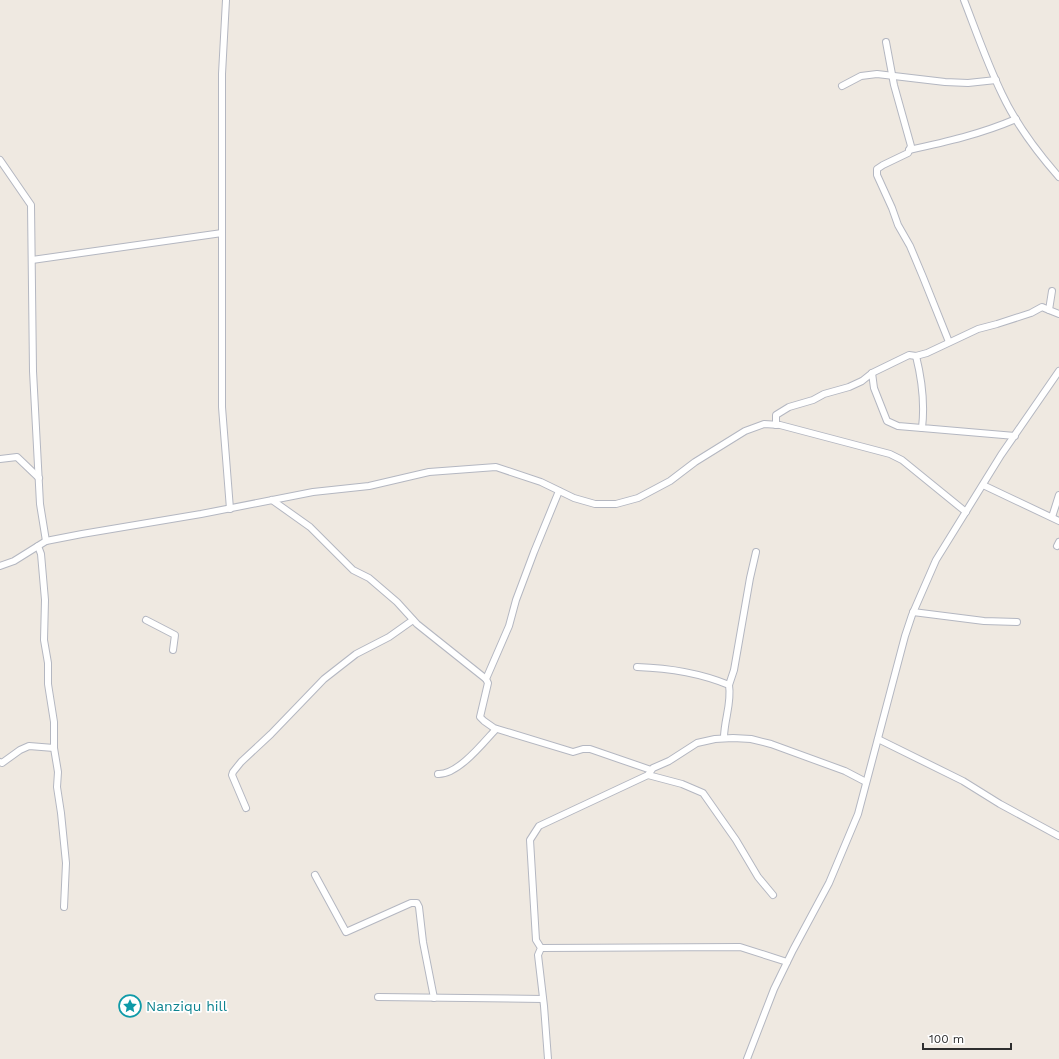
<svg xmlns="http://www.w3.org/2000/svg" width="1059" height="1059" viewBox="0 0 1059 1059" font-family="'Work Sans',sans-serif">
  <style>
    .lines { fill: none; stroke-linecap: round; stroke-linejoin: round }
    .minor-casing { stroke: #b4b7c1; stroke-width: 8 }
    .minor { stroke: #fff; stroke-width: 6 }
    .labels { text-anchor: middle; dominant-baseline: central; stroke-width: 3.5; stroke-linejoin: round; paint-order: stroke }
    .culture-label { font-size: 14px; fill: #0d838f; stroke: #fff; text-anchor: start }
  </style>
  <rect width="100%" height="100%" fill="#efe9e1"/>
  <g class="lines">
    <g class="minor-casing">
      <g id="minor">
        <path d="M226 0 222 74V407L230 509"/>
        <path d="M964 0C976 31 987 63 1002 94 1016 124 1037 152 1059 177"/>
        <path d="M886 42 894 85 911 146 908 153 883 165 877 169V175L892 208 898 225 910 246 923 277 949 342"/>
        <path d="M842 86 861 76 877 74 945 82 968 83 996 80"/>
        <path d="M909 150C946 142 981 134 1016 119"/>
        <path d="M0 160 31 205 33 371 40 504 46 541"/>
        <path d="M32 260 222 233"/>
        <path d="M1052 291 1049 310 1059 314"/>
        <path d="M916 356C922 380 925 403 922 428L1015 436"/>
        <path d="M872 373 874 388 887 421 898 426 922 428"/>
        <path d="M776 425V415L789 407 813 400 824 394 849 387 862 381 872 373 909 355 916 356 927 353 978 329 997 324 1031 313 1042 307 1049 310"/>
        <path d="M0 459 17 457 39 478"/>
        <path d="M983 485 1059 521"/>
        <path d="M559 491 534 552 516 600 509 626 486 679 488 683 480 717 484 721 494 728 573 752 583 749H590L651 770"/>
        <path d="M272 500 310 527 353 570 369 578 397 602 417 624 486 679"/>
        <path d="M1052 517 1059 495"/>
        <path d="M38 546 41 554 45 600 44 640 48 663V684L54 722V748L58 772 57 787 61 813 66 863 64 907"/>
        <path d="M1057 546 1059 542"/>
        <path d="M0 566 14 561 46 541 82 534 201 514 313 492 369 486 429 472 496 467 541 482 574 498 595 504H616L638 498 670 481 695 462 745 431 764 424 780 425 890 454 902 460 966 512"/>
        <path d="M913 612 984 621 1017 622"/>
        <path d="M146 620 175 635 173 650"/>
        <path d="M637 667C668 668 700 673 729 685 732 703 724 720 724 738"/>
        <path d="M729 685 734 670 750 578 756 552"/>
        <path d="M878 739 963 781 1000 804 1059 836"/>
        <path d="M0 762 2 763 20 750 29 746 54 748"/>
        <path d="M438 774C458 775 483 743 496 729"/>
        <path d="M648 775 682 784 703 793 736 840 758 877 773 895"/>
        <path d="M246 808 232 775 233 772 241 762 271 734 324 679 356 654 389 637 413 620"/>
        <path d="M315 875 346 932 411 903H417L419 907 423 942 434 998"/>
        <path d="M541 948 740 947 787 962"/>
        <path d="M378 997 543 999"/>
        <path d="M548 1059 544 1006 538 955 541 948 536 940 530 840 539 826 648 775 653 768 669 761 697 743 715 739 733 738 751 739 771 744 845 771 866 782"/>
        <path d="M747 1059 774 989 793 950 829 883 858 814 905 636 912 615 936 560 1001 455 1059 371"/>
      </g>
    </g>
    <use href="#minor" class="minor"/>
  </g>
  <defs>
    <g id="sight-ring" transform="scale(1.15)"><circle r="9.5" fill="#fff" stroke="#0f9aa8" stroke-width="1.5"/><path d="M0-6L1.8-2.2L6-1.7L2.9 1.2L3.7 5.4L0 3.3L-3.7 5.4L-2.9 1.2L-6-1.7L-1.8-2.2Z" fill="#0f9aa8"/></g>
  </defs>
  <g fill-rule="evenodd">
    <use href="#sight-ring" x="130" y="1006"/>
  </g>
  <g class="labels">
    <g class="culture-label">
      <text x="146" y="1006">Nanziqu hill</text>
    </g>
  </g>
  <path d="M923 1043v6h88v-6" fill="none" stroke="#2e2e2e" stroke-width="2"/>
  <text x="929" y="1043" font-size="12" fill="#2e2e2e" stroke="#ffffff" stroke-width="3" paint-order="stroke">100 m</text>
</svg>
